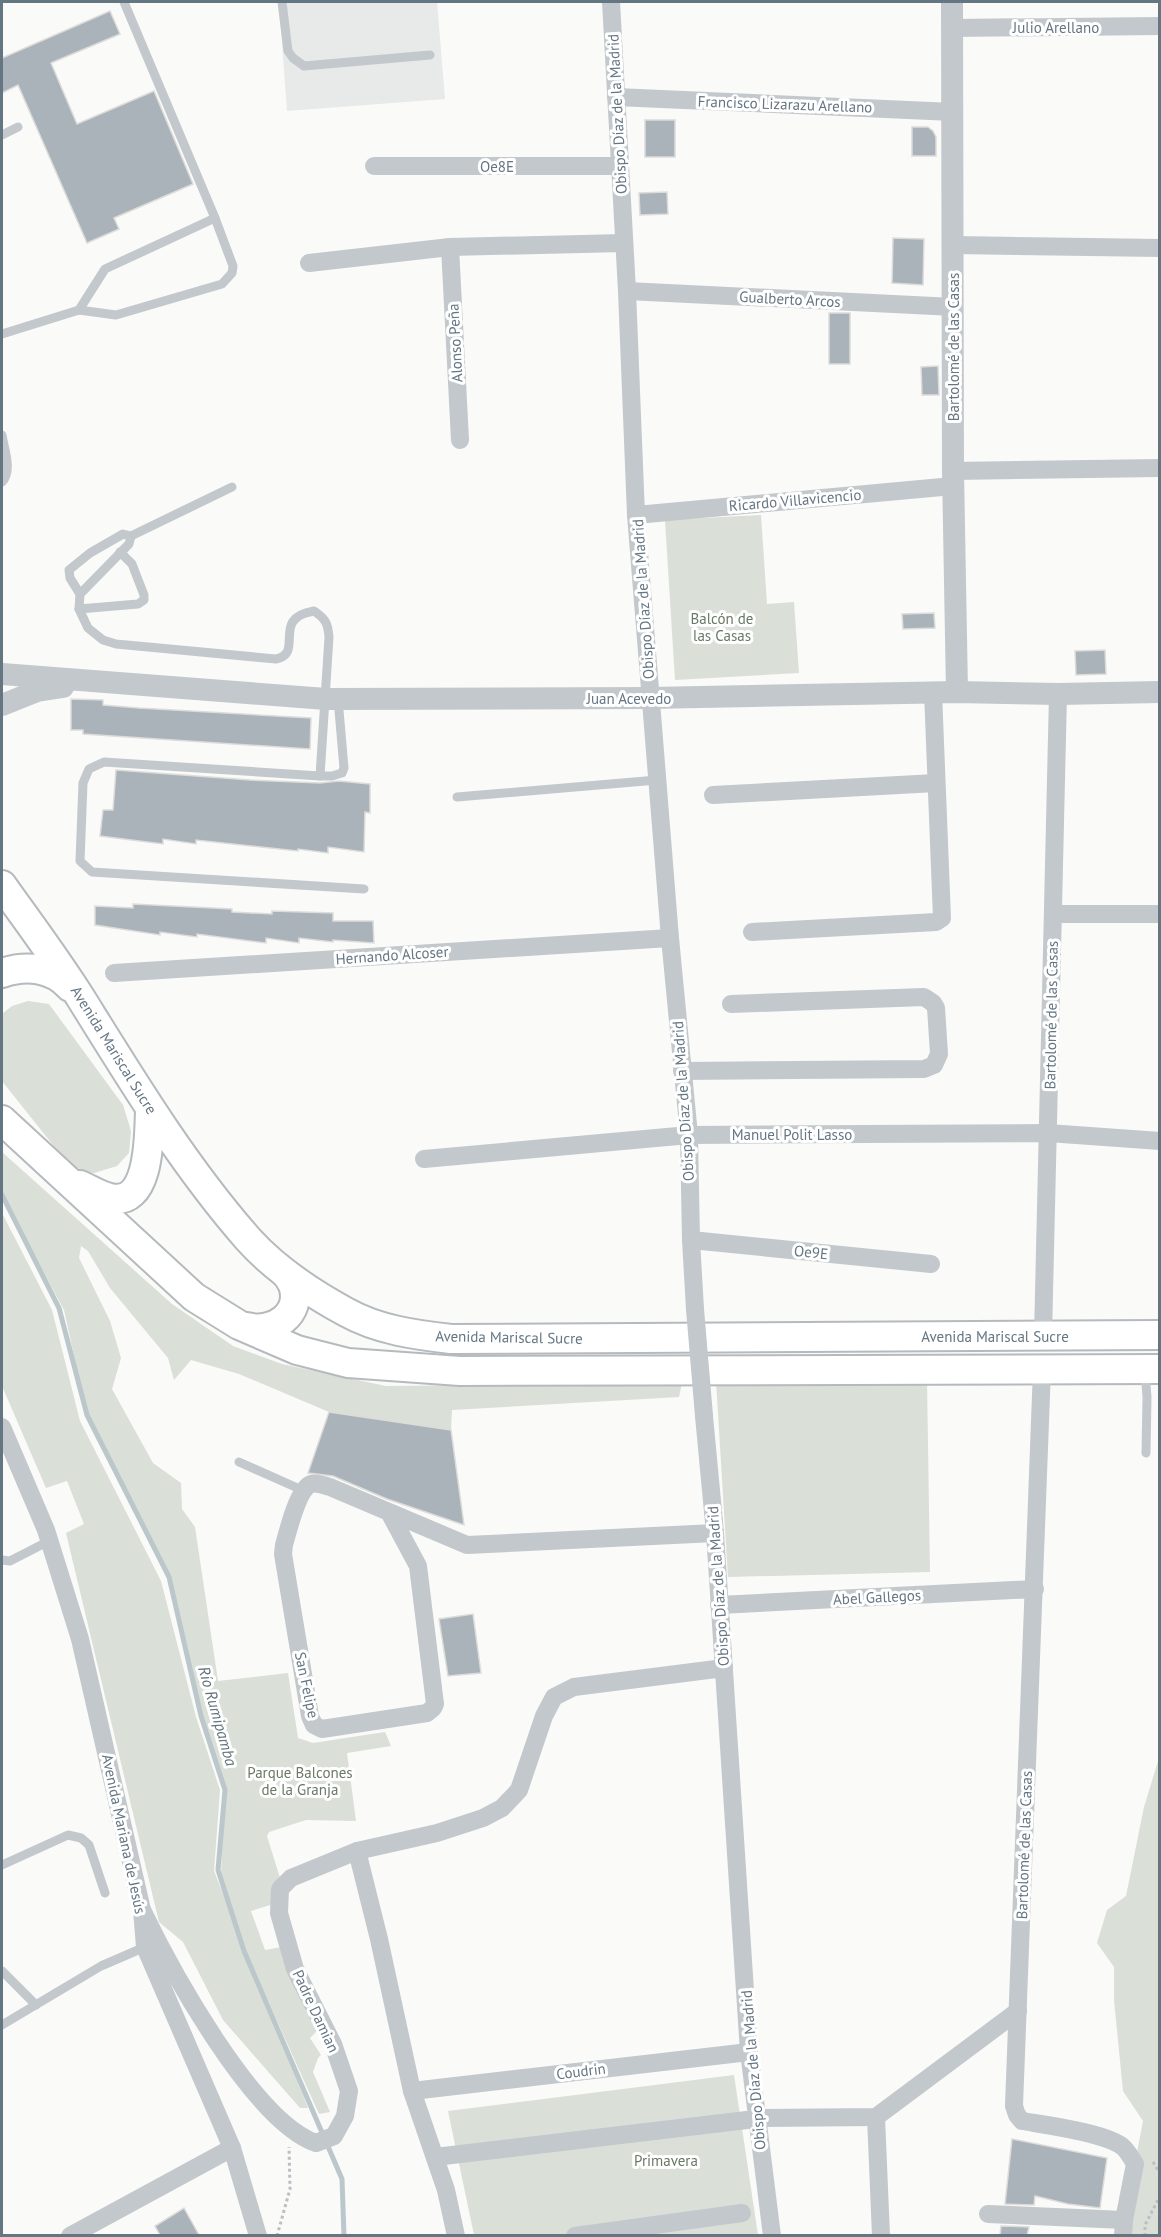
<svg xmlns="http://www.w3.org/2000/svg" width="1161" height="2237" viewBox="0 0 1161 2237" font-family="'PT Sans',sans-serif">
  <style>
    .built { fill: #e8e9e9 }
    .green { fill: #dadfd7 }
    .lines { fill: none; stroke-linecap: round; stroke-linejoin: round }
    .stream { stroke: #bbc7cb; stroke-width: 5 }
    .building { fill: #aab3b9; stroke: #dcdcda; stroke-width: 1.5 }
    .primary-casing { stroke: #b5babe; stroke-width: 32 }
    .path { stroke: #bbbfc2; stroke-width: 3; stroke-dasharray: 3 3; stroke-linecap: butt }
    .service { stroke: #c3c8cc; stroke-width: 9 }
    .minor { stroke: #c3c8cc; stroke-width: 18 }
    .tertiary { stroke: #c3c8cc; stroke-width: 22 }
    .primary { stroke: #fff; stroke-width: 28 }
    .minor-bridge { stroke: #c3c8cc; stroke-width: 18 }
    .labels { text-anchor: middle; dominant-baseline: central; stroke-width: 6; stroke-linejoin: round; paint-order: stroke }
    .street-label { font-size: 15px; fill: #657683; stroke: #fff }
    .park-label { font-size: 15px; fill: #687a64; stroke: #fff }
    .water-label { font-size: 16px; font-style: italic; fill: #60757c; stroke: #fff }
  </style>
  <rect width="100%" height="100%" fill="#fafaf8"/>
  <path class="built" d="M279 2H437L445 99 287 111Z"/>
  <g class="green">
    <path d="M761 515 767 604 794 602 799 673 675 680 665 520Z"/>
    <path d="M28 1001 49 1004 123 1105 131 1131 129 1153 117 1166 91 1174 68 1164 2 1081V1014L12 1006Z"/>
    <path d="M2 1152 172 1304 233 1346 282 1364 386 1386 682 1383 679 1397 452 1410 451 1430 329 1412 239 1374 191 1360 174 1380 168 1358 110 1288 88 1251 81 1246 79 1258 110 1321 121 1358 112 1389 153 1463 181 1483 182 1509 195 1527 218 1681 288 1673 298 1738 313 1743 385 1732 391 1746 347 1753 356 1821 306 1820 269 1832 267 1836 280 1878 277 1903 251 1911 265 1950 287 1946 320 2028 310 2038 321 2055 318 2058 313 2072 330 2112 319 2114 254 1970 308 2108H300L223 2020 183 1942 159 1922 66 1533 84 1524 67 1481 46 1488 2 1386V1213L52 1310 80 1421 161 1581 196 1717 220 1790 214 1871 241 1939 221 1873 225 1790 201 1717 169 1577 87 1415 64 1310 2 1195Z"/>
    <path d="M716 1381H927L930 1572 728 1577Z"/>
    <path d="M1159 1758V2235H1123L1124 2220 1143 2121 1123 2091 1114 2000V1967L1097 1943 1107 1910 1126 1896 1144 1807Z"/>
    <path d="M734 2075 758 2235H474L448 2111Z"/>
  </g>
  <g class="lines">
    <path class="stream" d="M2 1195 59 1308 87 1415 169 1577 201 1716 225 1790 218 1870 244 1951 342 2179 344 2236"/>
  </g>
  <g class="building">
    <path d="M110 11 120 34 51 63 77 124 154 91 193 184 114 218 119 229 87 243 18 85 2 93V58Z"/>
    <rect x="645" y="120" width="30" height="37"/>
    <path d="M912 127H928L933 131 936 137V156H912Z"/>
    <path d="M667 192 668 214 640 215 639 193Z"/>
    <path d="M893 238 924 239 923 285 892 283Z"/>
    <rect x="829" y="313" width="21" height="51"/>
    <path d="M938 366 939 395H922L921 367Z"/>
    <path d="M934 613 935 628 903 629 902 614Z"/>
    <path d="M1105 650 1106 674 1076 675 1075 651Z"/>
    <path d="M71 699 103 700V705L139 708 311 718 310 749 83 734V730H71Z"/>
    <path d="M116 770 250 780 320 783 339 781 370 784V813L365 812 364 852 328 847V853L298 849V851L196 840V844L163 839V844L100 836 103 810H113Z"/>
    <path d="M133 904 232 909V912L272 914V911L333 913V921H373L374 943 333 940V942L299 938V943L266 938V943L197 934V937L160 932V935L95 925V906L133 908Z"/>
    <path d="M329 1412 451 1430 464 1525 387 1499 333 1476 308 1473Z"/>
    <path d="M473 1614 481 1673 448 1676 439 1619Z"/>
    <path d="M1012 2139 1107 2158 1100 2208 1068 2204 1035 2196 1034 2205 1005 2204Z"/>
    <path d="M184 2208 199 2235H160L155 2226Z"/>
    <path d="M1001 2226 1029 2227 1027 2235H1000Z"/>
  </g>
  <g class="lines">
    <g class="primary-casing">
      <g id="primary">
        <path d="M2 885C29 923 57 960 82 1000 133 1082 184 1166 248 1239 275 1269 311 1293 346 1312 378 1330 416 1335 451 1339L1160 1335"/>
        <path d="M2 973C26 965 52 967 70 987"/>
        <path d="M2 1120 194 1297 239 1325 297 1350 348 1363 460 1371 1160 1369"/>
        <path d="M80 1185C89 1189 100 1196 110 1198 151 1208 149 1133 150 1110"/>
        <path d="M247 1327C273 1334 303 1314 293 1285 291 1281 288 1276 285 1273"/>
      </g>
    </g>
    <g class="path">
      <path d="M1153 2162 1160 2173"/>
      <path d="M277 2236 290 2189 289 2147"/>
      <path d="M1145 2236V2225L1160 2196"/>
    </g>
    <g class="service">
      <path d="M282 2 288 51 293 58 304 66 430 55"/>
      <path d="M2 135 18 127"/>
      <path d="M79 310 105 269 215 218"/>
      <path d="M2 334 79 310 116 315 222 284 232 273 233 266 215 218 124 2"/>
      <path d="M2 435C4 449 13 471 2 482"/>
      <path d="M131 536 129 544 80 594 79 609 88 628 103 640 116 644 276 659C305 653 270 618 314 611 326 619 328 624 329 637L320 776 104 762 89 769 83 783 80 861 92 872 364 889"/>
      <path d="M80 594 70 578 69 570 90 553 123 534 131 536 232 487"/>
      <path d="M79 609 138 604 144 600V595L132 564 120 552"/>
      <path d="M320 776H332L342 773 344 768 338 699"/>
      <path d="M457 797 657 780"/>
      <path d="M1145 1372 1147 1397 1146 1453"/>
      <path d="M239 1462 302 1490"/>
      <path d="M2 1560 10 1561 49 1541"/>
      <path d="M2 1865 68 1835 81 1838 89 1845 105 1893"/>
      <path d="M2 1971 36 2005"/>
      <path d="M2 2025 101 1966 145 1947"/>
    </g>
    <g class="minor">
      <path d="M611 2 627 291 636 515 670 938 689 1135 691 1240 695 1309"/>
      <path d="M952 28 1160 26"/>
      <path d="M616 97 953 112"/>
      <path d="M374 166H619"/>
      <path d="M954 245 1160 248"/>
      <path d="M450 247 460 440"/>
      <path d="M309 263 450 247 624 243"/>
      <path d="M627 291 954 307"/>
      <path d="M953 471 1160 468"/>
      <path d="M636 515 953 486"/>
      <path d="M713 795 936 783"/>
      <path d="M1053 914H1160"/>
      <path d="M752 932 936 922 942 918 933 692"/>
      <path d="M114 973 670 938"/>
      <path d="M682 1071 924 1069 934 1065 939 1054 936 1008 933 1003 924 997 731 1004"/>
      <path d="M424 1159 689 1135 1048 1133 1160 1141"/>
      <path d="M691 1240 931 1264"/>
      <path d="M1043 1336 1058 694"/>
      <path d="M1042 1369 1014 2106 1017 2115 1022 2121C1045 2125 1109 2133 1124 2148 1128 2152 1132 2159 1135 2164L1124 2220 1123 2236"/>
      <path d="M704 1416 715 1533 749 2052 772 2236"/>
      <path d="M2 1427 46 1530 80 1639 142 1910 145 1947 232 2148 258 2236"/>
      <path d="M389 1512 418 1566 435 1704 433 1708 427 1713 322 1729 314 1725 310 1716 283 1554 284 1545C288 1531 298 1489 311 1484 317 1482 325 1486 330 1487L467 1545 715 1533"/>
      <path d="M719 1605 1035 1589"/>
      <path d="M357 1851 379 1939 412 2091 446 2190 456 2236"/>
      <path d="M142 1910C171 1970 253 2121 316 2143L334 2136 345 2116 349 2091 333 2044 295 1969 279 1913 280 1889 291 1878 357 1851 437 1833 483 1818 502 1808 519 1790 544 1716 554 1697 574 1687 724 1668"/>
      <path d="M412 2091 749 2052"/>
      <path d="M876 2117 881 2236"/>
      <path d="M756 2118 876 2117 1018 2011"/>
      <path d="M435 2157 747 2120"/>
      <path d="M988 2214 1124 2220"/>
      <path d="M70 2236 232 2148"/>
      <path d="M575 2236 742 2213"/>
    </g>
    <g class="tertiary">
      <path d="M952 2 953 471 957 692"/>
      <path d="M2 674 326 699 650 698 957 692 1058 694 1160 692"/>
      <path d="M2 705 37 691 63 687"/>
    </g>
    <use href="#primary" class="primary"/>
    <path class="minor-bridge" d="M695 1309 704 1416"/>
  </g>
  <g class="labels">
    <g class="street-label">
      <text x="1056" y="27">Julio Arellano</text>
      <text transform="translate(785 104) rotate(2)">Francisco Lizarazu Arellano</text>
      <text transform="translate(617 114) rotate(-93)">Obispo Díaz de la Madrid</text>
      <text x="497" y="166">Oe8E</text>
      <text transform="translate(790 299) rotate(3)">Gualberto Arcos</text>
      <text transform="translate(455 343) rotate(-93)">Alonso Peña</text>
      <text transform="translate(953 347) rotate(-90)">Bartolomé de las Casas</text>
      <text transform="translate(795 500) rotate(-5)">Ricardo Villavicencio</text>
      <text transform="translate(643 599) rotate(-94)">Obispo Díaz de la Madrid</text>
      <text x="629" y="698">Juan Acevedo</text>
      <text transform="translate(392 955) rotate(-4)">Hernando Alcoser</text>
      <text transform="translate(1051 1015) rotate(-89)">Bartolomé de las Casas</text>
      <text transform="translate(114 1050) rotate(58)">Avenida Mariscal Sucre</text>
      <text transform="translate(683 1101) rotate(-94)">Obispo Díaz de la Madrid</text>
      <text x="792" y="1134">Manuel Polit Lasso</text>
      <text transform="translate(811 1252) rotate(6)">Oe9E</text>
      <text x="995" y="1336">Avenida Mariscal Sucre</text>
      <text transform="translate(509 1337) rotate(1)">Avenida Mariscal Sucre</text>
      <text transform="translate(718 1586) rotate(-94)">Obispo Díaz de la Madrid</text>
      <text transform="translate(877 1597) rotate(-3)">Abel Gallegos</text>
      <text transform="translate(307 1685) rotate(78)">San Felipe</text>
      <text transform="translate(124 1834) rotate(78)">Avenida Mariana de Jesús</text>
      <text transform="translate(1024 1845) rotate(-88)">Bartolomé de las Casas</text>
      <text transform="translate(316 2011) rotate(65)">Padre Damian</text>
      <text transform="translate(753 2070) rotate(-95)">Obispo Díaz de la Madrid</text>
      <text transform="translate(581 2071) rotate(-7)">Coudrin</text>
    </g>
    <g class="park-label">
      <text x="722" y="618">Balcón de<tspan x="722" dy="17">las Casas</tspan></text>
      <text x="300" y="1772">Parque Balcones<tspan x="300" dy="17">de la Granja</tspan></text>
      <text x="666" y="2160">Primavera</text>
    </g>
    <g class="water-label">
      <text transform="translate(218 1716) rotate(74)">Río Rumipamba</text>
    </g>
  </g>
  <rect width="1161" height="2237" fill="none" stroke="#657683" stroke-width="6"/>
</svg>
